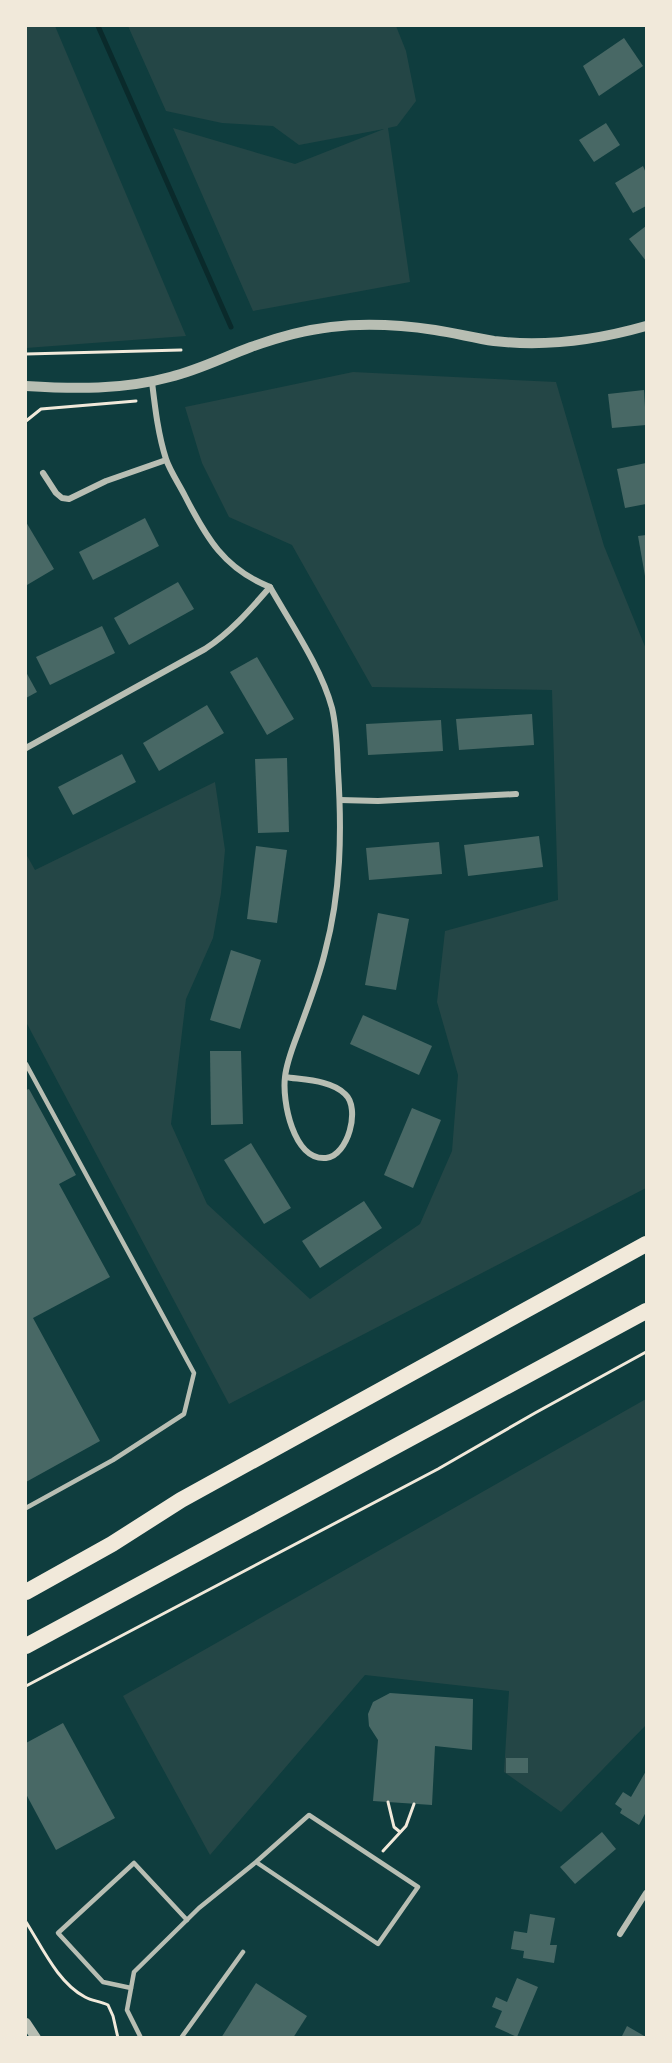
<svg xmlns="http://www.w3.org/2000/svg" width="672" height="2063" viewBox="0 0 672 2063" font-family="Quicksand,sans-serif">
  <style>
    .green { fill: #244646 }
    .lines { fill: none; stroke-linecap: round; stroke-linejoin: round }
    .stream { stroke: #0a2a2b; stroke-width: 5 }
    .building { fill: #486865 }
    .path { stroke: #f1e9da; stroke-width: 3 }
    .service { stroke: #b8beb3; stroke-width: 4.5 }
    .minor { stroke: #b8beb3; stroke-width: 6 }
    .tertiary { stroke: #b8beb3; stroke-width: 10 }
    .trunk { stroke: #f1e9da; stroke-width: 16 }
  </style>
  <rect width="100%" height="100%" fill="#0f3d3e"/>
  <g class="green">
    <path d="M26 26H55L186 336 26 348Z"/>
    <path d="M128 26H396L406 51 416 101 397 126 388 128 410 282 253 311 173 128 295 164 384 129 299 145 273 126 222 123 166 111Z"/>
    <path d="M353 372 556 382 604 546 646 649V1188L229 1404 26 1022V854L35 870 215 782 225 850 221 893 213 938 186 999 171 1124 207 1204 310 1299 420 1224 452 1151 458 1075 437 1002 445 931 558 900 552 690 372 687 292 545 229 517 202 463 185 407Z"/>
    <path d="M646 1399V1725L561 1812 504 1772 509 1691 365 1675 210 1855 123 1696Z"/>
  </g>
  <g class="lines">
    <path class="stream" d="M98 26 231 327"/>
  </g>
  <g class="building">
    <path d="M624 38 643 66 599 96 583 66Z"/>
    <path d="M606 123 620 145 594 162 579 140Z"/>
    <path d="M643 166 646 173V206L633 213 615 183Z"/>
    <path d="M646 226V261L629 239Z"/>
    <path d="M644 390 646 425 612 428 608 394Z"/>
    <path d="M646 463V504L625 508 617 469Z"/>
    <path d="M145 518 159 546 93 580 79 552Z"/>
    <path d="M26 522 54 569 27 585 26 582Z"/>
    <path d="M646 535V576H645L638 536Z"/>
    <path d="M178 582 194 609 129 645 114 618Z"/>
    <path d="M102 626 115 653 50 685 36 657Z"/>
    <path d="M257 657 294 719 267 735 230 672Z"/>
    <path d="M26 672 37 692 26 698Z"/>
    <path d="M207 705 224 733 159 771 143 743Z"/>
    <path d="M532 714 534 745 459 750 456 719Z"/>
    <path d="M441 720 443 751 368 755 366 724Z"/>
    <path d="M122 754 136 782 73 815 58 787Z"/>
    <path d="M287 758 289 832 258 833 255 759Z"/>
    <path d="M539 836 543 867 468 876 464 845Z"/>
    <path d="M439 842 442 874 369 880 366 848Z"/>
    <path d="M256 846 287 850 277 923 247 919Z"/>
    <path d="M378 913 409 919 396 990 365 985Z"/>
    <path d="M231 950 261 960 240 1029 210 1020Z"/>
    <path d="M363 1015 432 1046 419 1075 350 1044Z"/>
    <path d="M210 1051H241L243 1124 211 1125Z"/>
    <path d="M29 1089 76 1175 59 1184 110 1277 33 1318 100 1441 26 1482V1090Z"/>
    <path d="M412 1108 441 1120 413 1188 384 1175Z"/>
    <path d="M251 1143 291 1208 264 1224 224 1160Z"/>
    <path d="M364 1201 382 1228 320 1268 302 1241Z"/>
    <path d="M390 1693 473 1699 472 1750 435 1746 432 1805 373 1801 378 1740 369 1726 368 1714 373 1702Z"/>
    <path d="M63 1723 115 1818 56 1850 26 1794V1743Z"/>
    <rect x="506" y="1758" width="22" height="15"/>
    <path d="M646 1771V1812L639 1825 620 1813 622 1809 615 1804 623 1792 631 1797Z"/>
    <path d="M602 1832 616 1849 575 1884 560 1867Z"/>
    <path d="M530 1914 555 1918 550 1945H557L554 1963 523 1958 524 1951 511 1949 514 1931 527 1933Z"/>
    <path d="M517 1978 538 1987 517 2037 495 2027 502 2011 492 2007 496 1997 507 2002Z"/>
    <path d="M256 1983 307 2016 293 2038H221Z"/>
    <path d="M627 2026 646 2037V2038H621Z"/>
  </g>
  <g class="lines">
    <g class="path">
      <path d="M26 354 181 350"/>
      <path d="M26 421 41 409 136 401"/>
      <path d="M26 1686 438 1469 535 1413 646 1352"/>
      <path d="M388 1802 394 1827 400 1832"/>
      <path d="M383 1851 406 1826 414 1804"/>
      <path d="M26 1922C42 1947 58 1983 85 1997 92 2001 100 2001 108 2005L113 2016 118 2038"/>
    </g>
    <g class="service">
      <path d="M26 1064 194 1373 184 1414 113 1460 26 1508"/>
      <path d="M131 1988 103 1982 58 1933 134 1863 187 1920"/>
      <path d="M141 2038 127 2010 134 1972 199 1908 256 1862 309 1815 418 1887 378 1944 256 1862"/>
      <path d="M181 2038 243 1952"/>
    </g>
    <g class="minor">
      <path d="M152 382C155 407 158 434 166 459 170 471 179 484 185 496 206 537 224 569 270 587 291 624 321 667 332 708 337 729 337 750 338 771 342 832 341 892 325 952 319 977 310 1001 301 1025 295 1042 287 1059 285 1077 282 1100 293 1161 326 1158 348 1156 361 1108 345 1094 331 1080 304 1080 285 1077"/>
      <path d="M43 473 56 493 62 498 69 499 106 481 166 460"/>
      <path d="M26 748 205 649C231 632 250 610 270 587"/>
      <path d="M340 800 378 801 516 794"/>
      <path d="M620 1934 646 1893"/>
    </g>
    <g class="tertiary">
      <path d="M26 386C74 389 123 390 170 377 199 370 224 357 251 347 276 338 304 330 331 327 365 323 401 325 435 330 455 333 474 338 494 341 545 347 597 340 646 326"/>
      <path d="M26 2023 36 2038"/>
    </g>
    <g class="trunk">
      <path d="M26 1592 112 1544 181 1500 646 1244"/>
      <path d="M26 1646 646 1311"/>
    </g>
  </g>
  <rect width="672" height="2063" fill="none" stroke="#f1e9da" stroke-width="54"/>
</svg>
